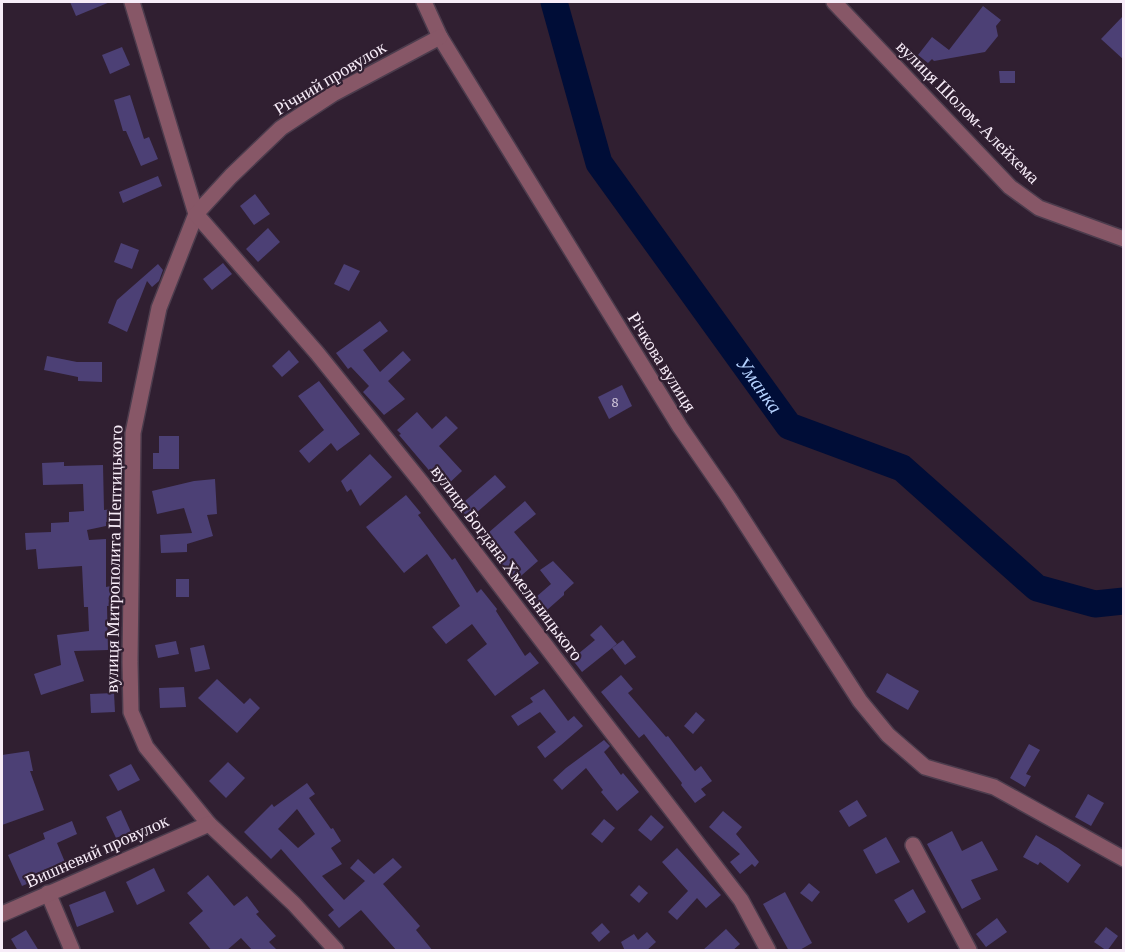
<svg xmlns="http://www.w3.org/2000/svg" width="1125" height="952" viewBox="0 0 1125 952" font-family="'Crimson Pro',serif">
  <style>
    .lines { fill: none; stroke-linecap: round; stroke-linejoin: round }
    .river { stroke: #000d37; stroke-width: 27 }
    .building { fill: #4c4075; fill-rule: evenodd }
    .minor-casing { stroke: #4c3c4d; stroke-width: 18 }
    .minor { stroke: #875767; stroke-width: 15 }
    .labels { text-anchor: middle; dominant-baseline: central; stroke-width: 4.5; stroke-linejoin: round; paint-order: stroke }
    .number-label { font-size: 15px; fill: #ccc1d7 }
    .street-label { font-size: 18px; fill: #f7ecf8; stroke: #301f31 }
    .water-label { font-size: 20px; font-style: italic; fill: #b5d2ff; stroke: #301f31 }
  </style>
  <rect width="100%" height="100%" fill="#301f31"/>
  <g class="lines">
    <path class="river" id="s1" d="M554 2 599 163 789 426 902 468 1037 588 1095 604 1124 601"/>
  </g>
  <g class="building">
    <path d="M70 2H110L76 16Z"/>
    <path d="M983 6 1001 20 996 26 998 36 985 52 934 61 932 59 928 63 918 55 932 37 949 50Z"/>
    <path d="M1124 15V60L1101 39Z"/>
    <path d="M122 47 130 65 110 74 102 55Z"/>
    <path d="M999 71H1015V83H1000Z"/>
    <path d="M130 95 144 139 149 137 158 159 141 166 126 131H123L114 100Z"/>
    <path d="M158 176 162 186 123 203 119 192Z"/>
    <path d="M255 194 270 214 254 225 240 206Z"/>
    <path d="M268 228 280 242 258 262 246 249Z"/>
    <path d="M121 243 139 250 132 269 114 262Z"/>
    <path d="M223 263 232 274 212 290 203 279Z"/>
    <path d="M158 264 163 270 159 281 152 287 147 281 127 332 108 323 117 300Z"/>
    <path d="M344 264 360 271 349 291 334 284Z"/>
    <path d="M380 321 388 331 363 350 380 372 403 351 411 360 388 381 405 399 384 415 363 392 369 386 351 367 348 369 336 353Z"/>
    <path d="M289 350 299 362 282 377 272 366Z"/>
    <path d="M47 356 77 362H102V382L78 381V377L44 370Z"/>
    <path d="M319 381 360 434 337 451 331 443 309 463 299 451 324 430 298 396Z"/>
    <path d="M622 385 632 406 609 419 598 397Z"/>
    <path d="M417 412 432 429 446 416 458 428 439 446 462 471 444 488 399 435 401 434 397 430Z"/>
    <path d="M159 436H179V469H153V453H159Z"/>
    <path d="M370 454 392 477 360 506 351 489 347 492 341 481Z"/>
    <path d="M64 462V466L103 465 104 510 113 509 114 521 106 522V526L87 530 89 540 106 539V587L111 586 112 606H107L108 650 74 651 84 681 41 695 34 674 61 665 57 635 89 631 88 607H84L82 566 38 569 36 549 26 550 25 533 51 532V523L69 522V512L84 511 83 484 43 485 42 463Z"/>
    <path d="M495 475 506 487 468 520 457 508Z"/>
    <path d="M215 479 217 514 207 515 213 536 187 544V552L161 553 160 535 192 533 184 508 157 514 152 491 194 481Z"/>
    <path d="M406 495 421 513 418 515 452 560 455 558 477 593 481 589 497 609 496 611 525 656 530 652 539 663 495 696 467 660 487 644 472 624 446 644 432 627 460 606 427 554 404 573 366 527Z"/>
    <path d="M525 501 536 514 514 532 538 561 514 582 480 540Z"/>
    <path d="M553 561 574 583 564 592V595L539 617 528 604 551 584 540 570Z"/>
    <rect x="176" y="579" width="13" height="18"/>
    <path d="M601 625 617 644 582 672 572 659 595 640 590 635Z"/>
    <path d="M623 640 636 657 625 665 612 648Z"/>
    <path d="M176 641 179 654 158 658 155 645Z"/>
    <path d="M204 645 210 669 195 672 190 648Z"/>
    <path d="M887 673 919 691 908 710 876 692Z"/>
    <path d="M621 675 633 689 628 693 666 737 668 736 695 771 701 766 712 781 701 789 706 795 695 803 681 785 682 783 644 734 639 738 601 692Z"/>
    <path d="M217 679 244 704 250 698 260 708 237 733 198 698Z"/>
    <path d="M184 687 186 707 160 708 159 688Z"/>
    <path d="M544 689 568 721 574 716 583 726 561 745 545 758 537 747 556 732 540 712 518 726 511 716 533 702 530 698Z"/>
    <path d="M114 693 115 712 91 713 90 694Z"/>
    <path d="M696 712 705 720 693 734 684 726Z"/>
    <path d="M604 740 610 746 604 752 621 775 623 773 639 792 617 811 601 792 603 790 586 768 562 790 553 780 566 768Z"/>
    <path d="M1029 744 1040 750 1026 774 1031 776 1025 787 1010 778Z"/>
    <path d="M29 751 33 771H30L44 810 2 825V755Z"/>
    <path d="M228 762 245 778 226 798 209 781Z"/>
    <path d="M131 764 140 780 118 791 109 775Z"/>
    <path d="M307 783 315 794 309 798 331 829 333 828 341 841 331 848 342 864 322 876 344 900 365 881 350 868 358 859 374 874 393 858 402 867 383 884 420 926 416 930 433 951H397L361 910 339 928 328 915 334 910 281 849 271 859 244 832 272 804 274 807ZM297 809 315 834 298 848 278 829Z"/>
    <path d="M1088 794 1104 803 1091 826 1075 817Z"/>
    <path d="M857 800 867 816 849 827 839 811Z"/>
    <path d="M121 810 131 832 116 838 106 817Z"/>
    <path d="M723 811 742 827 736 834 759 862 755 867 752 864 740 874 730 862 740 854 709 827Z"/>
    <path d="M651 815 664 827 651 841 638 830Z"/>
    <path d="M604 819 615 828 602 843 591 834Z"/>
    <path d="M72 821 77 834 57 843 67 867 22 886 8 855 45 839 43 833Z"/>
    <path d="M952 831 962 851 982 841 998 870 971 880 981 899 962 909 927 844Z"/>
    <path d="M1036 835 1058 848 1081 865 1068 883 1040 862 1038 865 1023 857Z"/>
    <path d="M886 837 900 862 876 874 863 850Z"/>
    <path d="M677 848 721 895 706 908 697 898 677 920 668 912 688 891 662 862Z"/>
    <path d="M154 868 165 891 137 905 126 882Z"/>
    <path d="M208 875 234 906 247 896 259 912 256 914 276 936 269 942 278 951H253L241 938 226 951H212L189 923 203 911 187 893Z"/>
    <path d="M809 883 820 892 812 902 800 893Z"/>
    <path d="M639 885 648 893 639 903 630 895Z"/>
    <path d="M913 889 926 912 908 923 894 900Z"/>
    <path d="M105 891 114 912 77 927 69 905Z"/>
    <path d="M785 892 812 943 798 951H789L763 904Z"/>
    <path d="M997 918 1007 932 986 947 976 934Z"/>
    <path d="M602 923 610 932 599 942 591 933Z"/>
    <path d="M1106 927 1118 936 1107 951 1094 942Z"/>
    <path d="M726 929 740 944 732 951H702Z"/>
    <path d="M26 930 39 951H18L11 939Z"/>
    <path d="M647 932 656 942 646 951H625L621 942 634 934 638 940Z"/>
  </g>
  <g class="lines">
    <g class="minor-casing">
      <g id="minor">
        <path d="M132 2 196 214 159 308 133 433 130 662 131 712 146 747 209 824 294 904 336 950"/>
        <path d="M424 2 440 37 680 427 729 498 860 701 888 735 925 767 994 787 1124 859"/>
        <path d="M834 2 1010 187 1039 208 1124 239"/>
        <path d="M440 37 333 94 281 128 231 176 196 214 317 353 425 487 587 700 741 900 768 950"/>
        <path d="M913 845 969 950"/>
        <path d="M48 893 72 950"/>
        <path d="M2 914 209 824"/>
      </g>
    </g>
    <use href="#minor" class="minor"/>
  </g>
  <g class="labels">
    <g class="number-label">
      <text x="615" y="402">8</text>
    </g>
    <g class="street-label">
      <text transform="translate(330 78) rotate(-31)">Річний провулок</text>
      <text transform="translate(968 112) rotate(45)">вулиця Шолом-Алейхема</text>
      <text transform="translate(662 362) rotate(58)">Річкова вулиця</text>
      <text transform="translate(114 559) rotate(-89)">вулиця Митрополита Шептицького</text>
      <text transform="translate(507 563) rotate(53)">вулиця Богдана Хмельницького</text>
      <text transform="translate(97 851) rotate(-24)">Вишневий провулок</text>
    </g>
    <g class="water-label">
      <text stroke="none"><textPath href="#s1" startOffset="441">Уманка</textPath></text>
    </g>
  </g>
  <rect width="1125" height="952" fill="none" stroke="#f7ecf8" stroke-width="6"/>
</svg>
